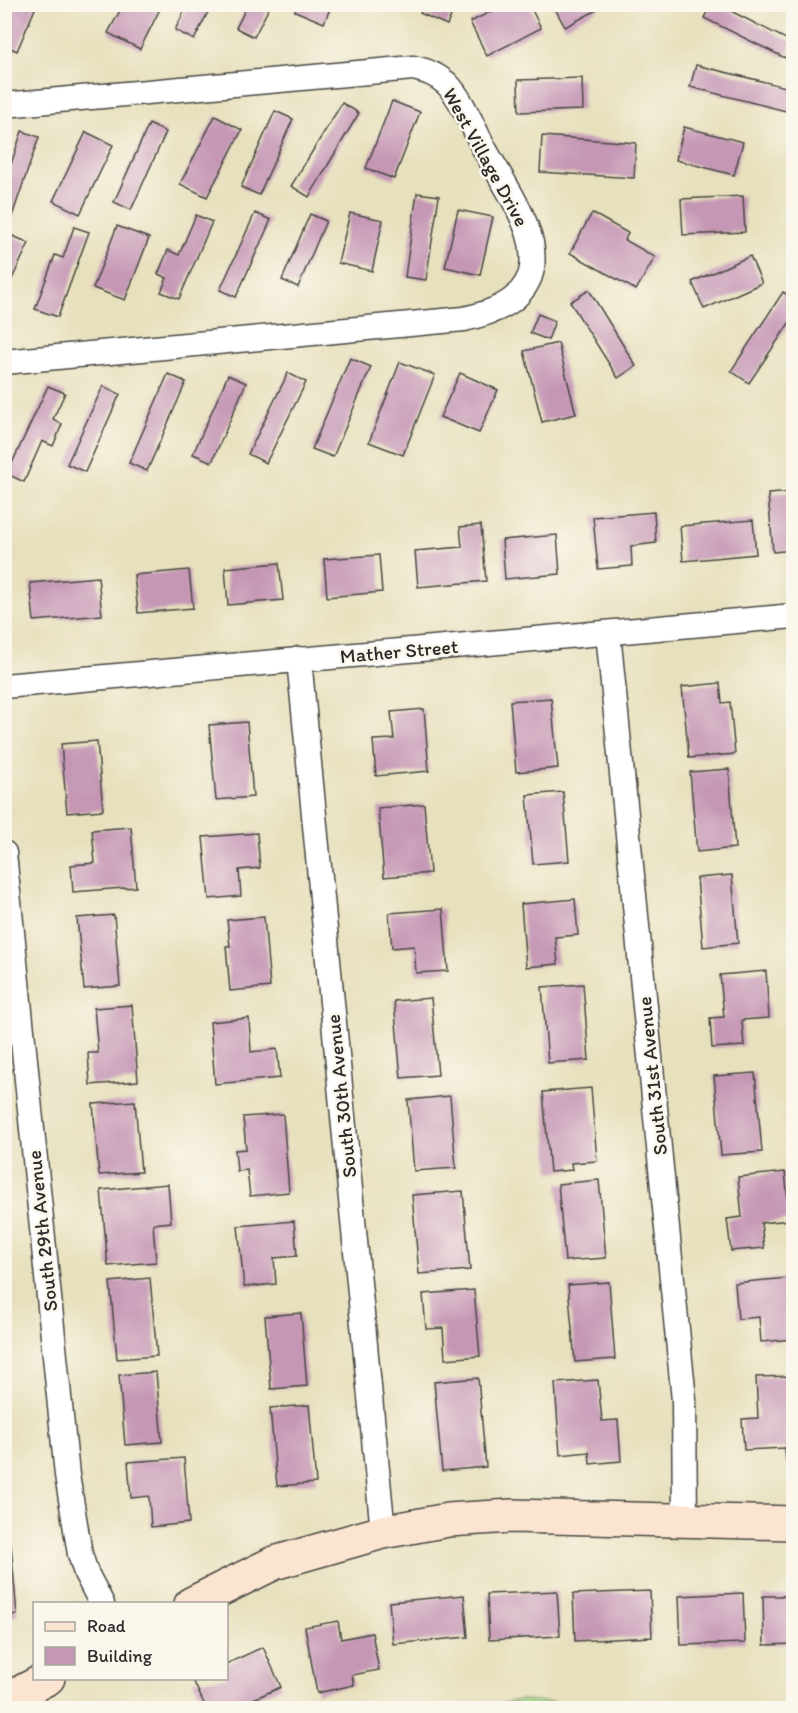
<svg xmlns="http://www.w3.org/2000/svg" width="798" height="1713" viewBox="0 0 798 1713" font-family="Itim,sans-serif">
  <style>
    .green { fill: #a8db8a; stroke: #6a835a; stroke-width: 1.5 }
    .building { fill: #c597b5 }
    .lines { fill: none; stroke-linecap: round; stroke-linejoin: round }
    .street-casing { stroke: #474641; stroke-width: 27 }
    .secondary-casing { stroke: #474641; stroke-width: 36 }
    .street { stroke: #fff; stroke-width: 24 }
    .secondary { stroke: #fce5d0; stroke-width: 33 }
    .labels { text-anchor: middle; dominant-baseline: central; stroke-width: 5; stroke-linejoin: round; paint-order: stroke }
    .street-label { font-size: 20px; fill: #2b2b2b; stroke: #fbf7ec }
  </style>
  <rect width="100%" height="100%" fill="#fbf7ec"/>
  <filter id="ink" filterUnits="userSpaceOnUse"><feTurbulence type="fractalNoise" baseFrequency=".0167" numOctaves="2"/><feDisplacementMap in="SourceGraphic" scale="12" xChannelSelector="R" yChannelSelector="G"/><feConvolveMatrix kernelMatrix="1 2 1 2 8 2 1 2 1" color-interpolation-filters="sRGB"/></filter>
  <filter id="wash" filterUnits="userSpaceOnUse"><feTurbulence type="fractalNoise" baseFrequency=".008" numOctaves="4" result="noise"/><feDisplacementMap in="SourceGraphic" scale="24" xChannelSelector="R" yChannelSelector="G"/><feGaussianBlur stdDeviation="1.35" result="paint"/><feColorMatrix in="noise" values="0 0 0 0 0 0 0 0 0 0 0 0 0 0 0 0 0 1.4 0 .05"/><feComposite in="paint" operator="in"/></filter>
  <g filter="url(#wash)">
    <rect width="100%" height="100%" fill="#e7e0bd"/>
    <path class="green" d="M521 1700 617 1708H479Z"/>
    <g id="blocks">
      <g class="building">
        <path d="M6 4H37L17 51 4 45V37L9 27 4 25Z"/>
        <path d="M188 4H212L194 40 175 30Z"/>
        <path d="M248 4H271L254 37 236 28Z"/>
        <path d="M298 4H332L324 23 295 11Z"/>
        <path d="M424 4H456L447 25 420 13Z"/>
        <path d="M506 4H529L541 28 487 56 470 22Z"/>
        <path d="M711 4H717L792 42 785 58 704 18Z"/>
        <path d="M123 5H162L140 49 108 33Z"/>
        <path d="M553 5H594L597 10 565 27Z"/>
        <path d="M696 65 794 89V113L690 87Z"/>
        <path d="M582 78 583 110 519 112 518 80Z"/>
        <path d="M392 101 420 112 394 179 366 168Z"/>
        <path d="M342 103 359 113 309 197 291 186Z"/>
        <path d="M275 111 293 119 259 195 241 187Z"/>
        <path d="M215 116 242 130 207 197 180 184Z"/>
        <path d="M149 124 166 132 131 210 114 202Z"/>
        <path d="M684 127 743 142 734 175 676 160Z"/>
        <path d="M22 131 39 137 11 219 4 217V185Z"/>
        <path d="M86 132 113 145 80 214 53 201Z"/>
        <path d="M542 136 636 143 634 178 540 172Z"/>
        <path d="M417 193 439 196 426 280 405 277Z"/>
        <path d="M743 196 745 232 683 235 681 199Z"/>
        <path d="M458 210 493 217 480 275 445 267Z"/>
        <path d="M255 213 271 220 236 297 220 290Z"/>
        <path d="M350 213 383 220 372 271 338 263Z"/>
        <path d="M592 213 628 233 625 240 655 257 636 290 570 253Z"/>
        <path d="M310 214 326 221 298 287 282 280Z"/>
        <path d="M196 215 212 222 179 299 161 292 167 278 158 274 168 250 179 255Z"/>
        <path d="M117 226 149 238 125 300 93 288Z"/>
        <path d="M74 227 89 232 58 317 35 309 55 255 63 258Z"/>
        <path d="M13 236 29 243 4 296V254Z"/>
        <path d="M750 256 762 283 704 309 692 282Z"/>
        <path d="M589 290 636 366 618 378 570 302Z"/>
        <path d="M783 292 794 299V316L749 383 731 371Z"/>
        <path d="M538 314 555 321 548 340 530 333Z"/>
        <path d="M558 343 576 414 542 422 524 351Z"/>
        <path d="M350 358 371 367 333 457 312 449Z"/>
        <path d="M400 362 435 375 403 455 369 442Z"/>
        <path d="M288 373 306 382 266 463 248 454Z"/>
        <path d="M460 373 498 390 479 433 440 417Z"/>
        <path d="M168 374 186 382 147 471 129 463Z"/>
        <path d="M228 375 246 383 212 462 193 454Z"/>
        <path d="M48 386 65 393 53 419 62 424 53 446 42 441 24 482 7 474Z"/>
        <path d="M103 386 120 394 85 472 67 464Z"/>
        <path d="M794 492V550L773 552 768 494Z"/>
        <path d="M654 512 656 543 631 546 632 566 598 569 593 517Z"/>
        <path d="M753 520 756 554 683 561 680 526Z"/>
        <path d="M481 525 486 581 418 587 415 551 462 547 460 527Z"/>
        <path d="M557 535 560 574 505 579 502 540Z"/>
        <path d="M379 555 382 592 327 597 324 559Z"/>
        <path d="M279 563 283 600 228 605 225 568Z"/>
        <path d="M189 570 193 608 138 613 134 575Z"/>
        <path d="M98 577 102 615 34 621 30 583Z"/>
        <path d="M4 590H8L11 625H4Z"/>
        <path d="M720 683 722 703 730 702 735 754 689 758 682 687Z"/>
        <path d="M551 698 558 768 516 772 510 701Z"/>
        <path d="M424 709 429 771 376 776 373 740 394 739 391 712Z"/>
        <path d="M247 722 253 797 216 800 209 725Z"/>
        <path d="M97 741 103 810 67 813 61 744Z"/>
        <path d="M729 769 735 848 697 852 690 772Z"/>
        <path d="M563 792 569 861 533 864 527 795Z"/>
        <path d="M424 804 430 873 384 877 378 808Z"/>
        <path d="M131 827 136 887 73 892 71 865 95 863 92 830Z"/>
        <path d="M257 833 260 868 239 870 241 896 209 899 203 837Z"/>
        <path d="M732 875 738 943 703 947 697 878Z"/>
        <path d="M575 899 578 935 555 937 558 964 526 967 521 904Z"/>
        <path d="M443 909 448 971 416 973 414 946 392 948 389 913Z"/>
        <path d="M114 915 120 986 84 989 77 918Z"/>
        <path d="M264 917 270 987 230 991 226 946H230L227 920Z"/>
        <path d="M766 971 769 1018 742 1020 744 1046 712 1048 710 1018 724 1017 720 975Z"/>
        <path d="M583 984 589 1060 548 1063 542 987Z"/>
        <path d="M431 998 438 1075 401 1078 394 1001Z"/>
        <path d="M132 1005 138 1081 90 1085 88 1053H98L94 1008Z"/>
        <path d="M249 1018 251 1052 277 1049 280 1078 215 1084 210 1022Z"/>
        <path d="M755 1073 762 1152 721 1155 714 1076Z"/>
        <path d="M591 1088 597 1161 571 1163 572 1170 550 1172 543 1092Z"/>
        <path d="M450 1096 456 1168 414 1171 408 1100Z"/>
        <path d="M135 1101 141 1172 99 1175 93 1104Z"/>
        <path d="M283 1114 289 1192 250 1196 247 1170 237 1171 235 1150 246 1149 243 1117Z"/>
        <path d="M785 1172 790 1220 761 1223 764 1248 731 1251 727 1219 742 1217 738 1177Z"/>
        <path d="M599 1180 606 1258 565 1261 558 1184Z"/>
        <path d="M168 1184 171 1222 153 1224 156 1262 108 1266 101 1190Z"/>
        <path d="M463 1191 470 1270 419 1274 412 1195Z"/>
        <path d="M294 1221 297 1256 274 1258 276 1284 244 1287 238 1226Z"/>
        <path d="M150 1278 157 1356 117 1359 110 1282Z"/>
        <path d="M788 1278 793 1339 761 1342 759 1317 738 1319 735 1283Z"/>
        <path d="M609 1282 615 1359 575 1362 568 1285Z"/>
        <path d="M474 1290 480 1356 445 1359 443 1328 426 1329 423 1294Z"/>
        <path d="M301 1313 307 1386 271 1389 265 1316Z"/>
        <path d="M156 1372 162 1442 125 1445 119 1375Z"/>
        <path d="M794 1376V1460L786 1461 785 1448 744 1450 742 1419 758 1418 756 1377Z"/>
        <path d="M478 1378 486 1467 442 1471 434 1382Z"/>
        <path d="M598 1380 602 1421 618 1420 621 1461 590 1464 589 1452 560 1455 555 1383Z"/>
        <path d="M309 1405 316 1483 277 1486 270 1408Z"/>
        <path d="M184 1458 189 1523 151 1527 149 1496 131 1498 128 1462Z"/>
        <path d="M4 1545H11L17 1615 4 1616Z"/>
        <path d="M557 1591 560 1636 489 1640 487 1594Z"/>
        <path d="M650 1591 652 1637 575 1641 573 1594Z"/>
        <path d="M743 1593 745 1643 681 1645 679 1596Z"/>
        <path d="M464 1595 468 1637 393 1644 389 1602Z"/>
        <path d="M763 1596H794V1644L764 1645Z"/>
        <path d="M338 1621 341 1639 372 1633 379 1670 352 1675 354 1685 317 1693 305 1627Z"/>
        <path d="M263 1647 281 1687 233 1708H206L193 1680 226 1678V1664Z"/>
      </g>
    </g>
  </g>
  <g filter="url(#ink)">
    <use href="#blocks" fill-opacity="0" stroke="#474641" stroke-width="1.5"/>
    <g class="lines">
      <g class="street-casing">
        <g id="street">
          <path d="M4 105 413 68C427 71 435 74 446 83 462 98 474 130 485 150 500 177 520 206 529 235 533 247 534 265 530 276 519 304 491 313 464 319L4 362"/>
          <path d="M608 633 684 1400 685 1521"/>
          <path d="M299 659 383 1532"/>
          <path d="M4 686 794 616"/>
          <path d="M4 853 67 1475 80 1554 86 1573 102 1604"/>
        </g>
      </g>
      <g class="secondary-casing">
        <g id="secondary">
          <path d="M191 1604 274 1563 383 1532 448 1520 512 1516 794 1523"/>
          <path d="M4 1701 48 1678"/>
        </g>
      </g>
      <use href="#street" class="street"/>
      <use href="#secondary" class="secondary"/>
    </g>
  </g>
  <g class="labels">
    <g class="street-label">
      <text transform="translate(486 157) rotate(61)">West Village Drive</text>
      <text transform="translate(399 651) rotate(-5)">Mather Street</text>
      <text transform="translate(652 1076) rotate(-96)">South 31st Avenue</text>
      <text transform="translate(341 1096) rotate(-96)">South 30th Avenue</text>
      <text transform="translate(42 1231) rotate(-96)">South 29th Avenue</text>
    </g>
  </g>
  <rect width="798" height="1713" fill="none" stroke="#fbf7ec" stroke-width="24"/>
  <rect x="33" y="1602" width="195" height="78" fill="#fbf7ec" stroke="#a8a59f" stroke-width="1.5"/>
  <rect x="45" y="1622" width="30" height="9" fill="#fce5d0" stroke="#a8a59f" stroke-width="1.5"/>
  <text x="87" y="1632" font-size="18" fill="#2b2b2b">Road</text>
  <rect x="45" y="1647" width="30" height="18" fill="#c597b5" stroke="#a8a59f" stroke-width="1.5"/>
  <text x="87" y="1662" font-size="18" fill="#2b2b2b">Building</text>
</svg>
